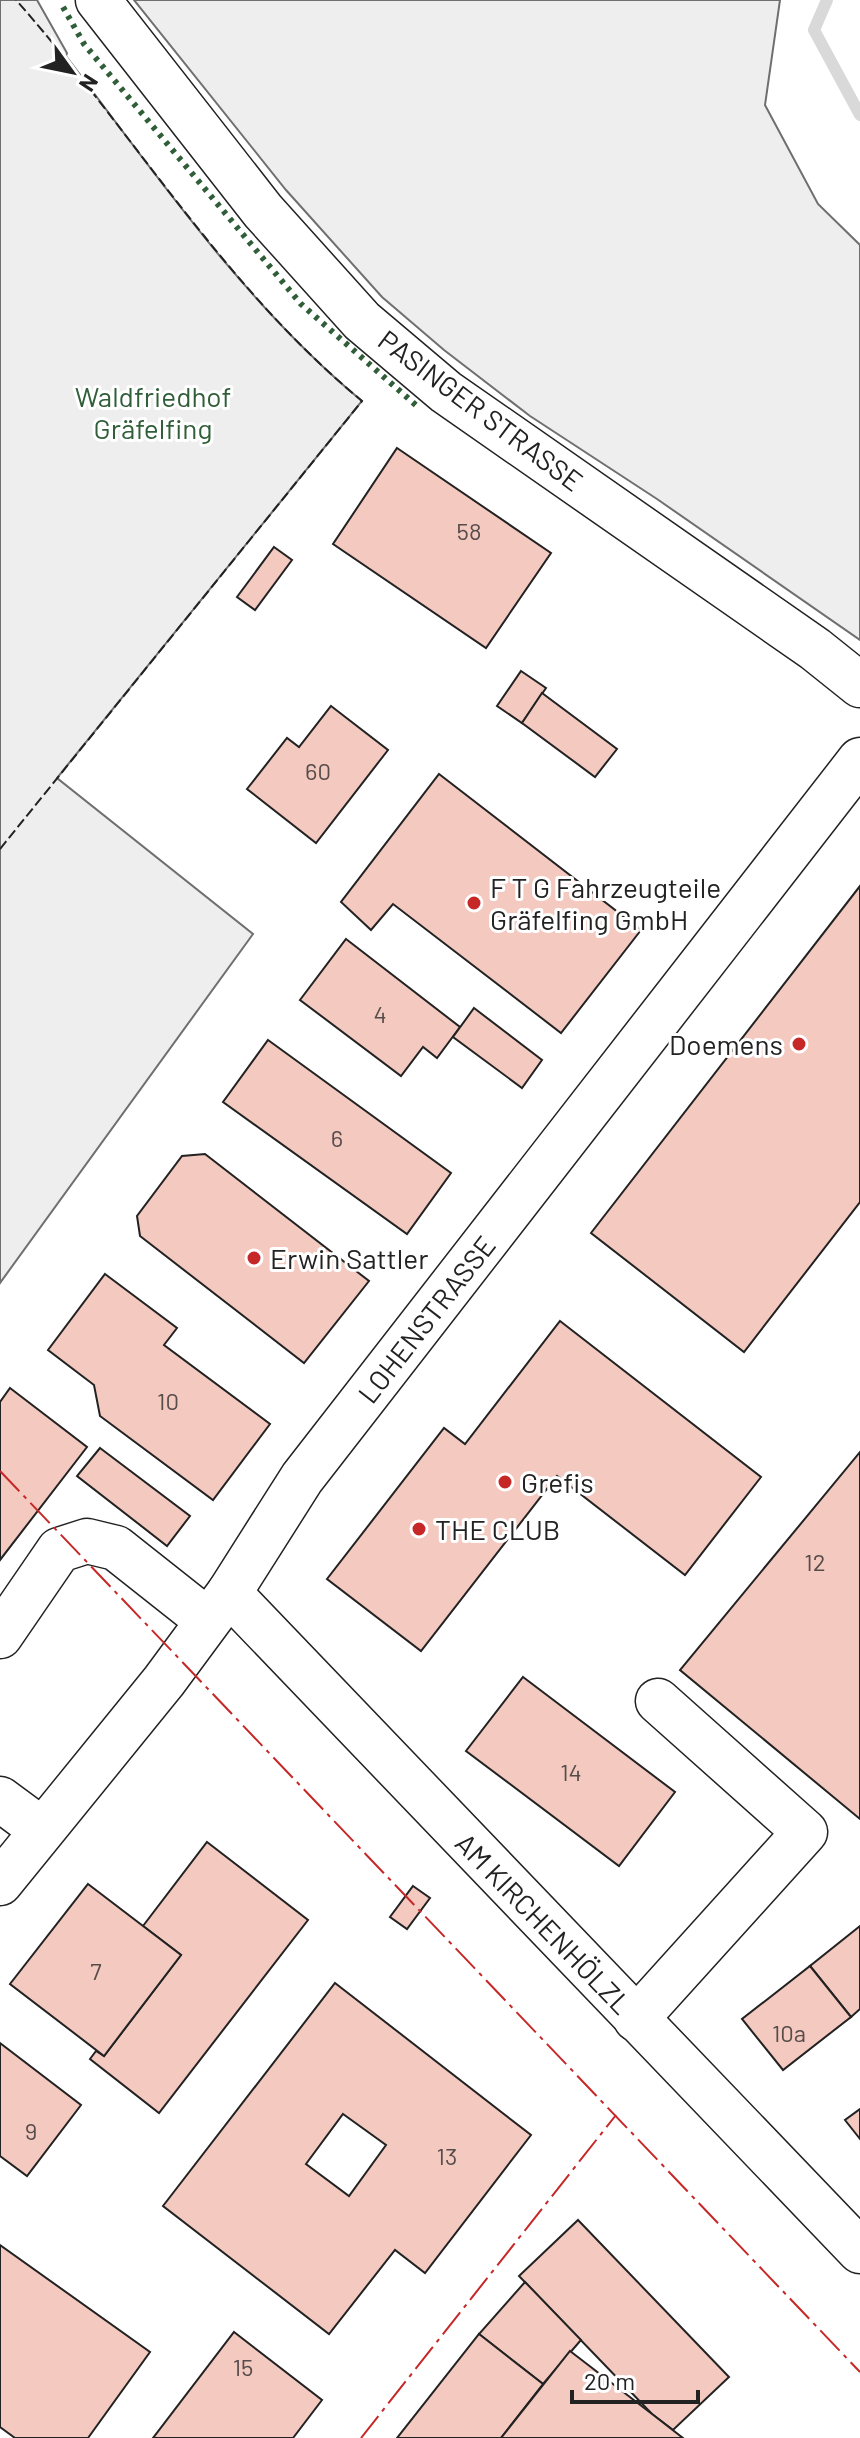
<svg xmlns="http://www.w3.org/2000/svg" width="860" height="2438" viewBox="0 0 860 2438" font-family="Barlow,sans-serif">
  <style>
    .green { fill: #eee; stroke: #6f6f6f; stroke-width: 2 }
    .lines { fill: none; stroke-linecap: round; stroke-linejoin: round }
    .stream { stroke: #d9d9d9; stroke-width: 12 }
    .building { fill: #f3c9c0; stroke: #222; stroke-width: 2; fill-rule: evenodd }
    .minor-casing { stroke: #222; stroke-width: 47 }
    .major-casing { stroke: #222; stroke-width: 47 }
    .minor { stroke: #fff; stroke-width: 44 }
    .major { stroke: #fff; stroke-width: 44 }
    .hedge { stroke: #2f5e38; stroke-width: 6; stroke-dasharray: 4 6; stroke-linecap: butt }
    .fence { stroke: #222; stroke-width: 2; stroke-dasharray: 10 4; stroke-linecap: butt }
    .power { stroke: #c62828; stroke-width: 2; stroke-dasharray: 28 6 4 6; stroke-linecap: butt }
    .poi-dot { fill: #c62828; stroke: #fff; stroke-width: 3 }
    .labels { text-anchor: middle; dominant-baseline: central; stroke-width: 6; stroke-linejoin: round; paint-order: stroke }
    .number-label { font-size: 24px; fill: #564c4a }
    .park-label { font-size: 28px; fill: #2f5e38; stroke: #fff }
    .street-label { font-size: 28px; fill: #222; stroke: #fff }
    .poi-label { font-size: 28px; fill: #222; stroke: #fff; text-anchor: start }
  </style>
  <rect width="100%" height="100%" fill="#fff"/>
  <g class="green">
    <path d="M0 0H37L67 53 66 56C157 176 245 304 362 401L57 778 253 934 0 1283Z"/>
    <path d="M134 0H780L765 105 818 204 860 245V640L657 499 530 416 444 350 382 297 286 190Z"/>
  </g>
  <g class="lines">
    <path class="stream" d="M827 0 814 30 860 115"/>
  </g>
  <g class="building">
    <path d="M397 448 551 553 486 648 333 544Z"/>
    <path d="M274 547 292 560 255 610 237 597Z"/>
    <path d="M521 671 546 688 522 723 497 706Z"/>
    <path d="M542 693 617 749 595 777 522 723Z"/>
    <path d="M331 706 388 750 316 843 247 789 287 738 299 747Z"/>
    <path d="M439 774 641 930 561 1033 393 904 371 930 341 902Z"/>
    <path d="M860 886V1202L744 1352 591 1233Z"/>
    <path d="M346 939 460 1027 437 1058 423 1047 401 1076 300 1000Z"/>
    <path d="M474 1008 542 1060 522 1088 453 1037Z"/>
    <path d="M268 1040 451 1173 407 1234 223 1102Z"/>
    <path d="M205 1154 369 1281 304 1363 140 1236 137 1216 182 1156Z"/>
    <path d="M105 1274 177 1328 164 1345 270 1424 213 1500 100 1416 94 1385 48 1350Z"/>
    <path d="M560 1321 761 1477 685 1575 557 1476 421 1651 327 1579 444 1428 465 1444Z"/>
    <path d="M10 1388 87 1447 0 1560V1402Z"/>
    <path d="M100 1448 190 1516 167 1546 77 1476Z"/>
    <path d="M860 1452V1819L680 1670Z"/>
    <path d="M523 1677 675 1792 619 1866 466 1751Z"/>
    <path d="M207 1842 308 1920 159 2113 90 2059 96 2051 104 2056 181 1955 143 1926Z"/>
    <path d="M88 1884 181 1955 104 2056 10 1984Z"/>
    <path d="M413 1886 430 1898 407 1929 390 1917Z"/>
    <path d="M860 1926V2009L851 2017 810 1966Z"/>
    <path d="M810 1966 851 2017 783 2070 742 2019Z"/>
    <path d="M335 1983 531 2135 425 2273 395 2250 329 2334 163 2206ZM343 2114 386 2145 349 2196 306 2164Z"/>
    <path d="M0 2043 81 2105 27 2176 0 2156Z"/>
    <path d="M860 2109V2139L845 2120Z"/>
    <path d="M578 2220 729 2377 673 2430 652 2414 519 2276Z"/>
    <path d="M0 2245 150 2352 88 2438H15L0 2427Z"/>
    <path d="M525 2282 581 2340 543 2384 479 2334Z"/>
    <path d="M234 2332 322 2400 293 2438H153Z"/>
    <path d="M479 2334 543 2384 501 2438H397Z"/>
    <path d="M570 2351 652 2414 683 2438H501Z"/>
  </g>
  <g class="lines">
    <g class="minor-casing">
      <g id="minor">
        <path d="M229 1593 860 2251"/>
        <path d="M0 1636 59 1550 87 1541 116 1548 207 1620"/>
        <path d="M0 1799 42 1830"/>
        <path d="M0 1883 164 1681 229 1593 302 1478 860 760"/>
        <path d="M636 2019 805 1832 658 1701"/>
      </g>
    </g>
    <g class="major-casing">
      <path id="major" d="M98 0 263 211 362 321 446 392 815 649 860 685"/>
    </g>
    <use href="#minor" class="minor"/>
    <use href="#major" class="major"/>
    <path class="hedge" d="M63 7 84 44 301 304 418 407"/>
    <path class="fence" d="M0 849 362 401C225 288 133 132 16 0"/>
    <g class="power">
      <path d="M0 1471 860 2372"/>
      <path d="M361 2438 616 2115"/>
    </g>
  </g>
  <g class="poi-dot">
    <circle cx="474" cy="903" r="8"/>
    <circle cx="799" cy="1044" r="8"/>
    <circle cx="254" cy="1258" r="8"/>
    <circle cx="505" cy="1482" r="8"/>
    <circle cx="419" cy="1529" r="8"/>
  </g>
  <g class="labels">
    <g class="number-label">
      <text x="469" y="530">58</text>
      <text x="318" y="770">60</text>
      <text x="380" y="1013">4</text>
      <text x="337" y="1137">6</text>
      <text x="168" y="1400">10</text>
      <text x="815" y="1561">12</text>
      <text x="571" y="1771">14</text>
      <text x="96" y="1970">7</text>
      <text x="789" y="2032">10a</text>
      <text x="31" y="2130">9</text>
      <text x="447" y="2155">13</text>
      <text x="243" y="2366">15</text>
    </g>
    <g class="park-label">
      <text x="153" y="396">Waldfriedhof<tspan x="153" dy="32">Gräfelfing</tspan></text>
    </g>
    <g class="street-label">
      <text transform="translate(481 410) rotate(37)">PASINGER STRASSE</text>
      <text transform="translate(426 1319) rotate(-52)">LOHENSTRASSE</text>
      <text transform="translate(544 1923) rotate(46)">AM KIRCHENHÖLZL</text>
    </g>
    <g class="poi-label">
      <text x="490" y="887">F T G Fahrzeugteile<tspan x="490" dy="32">Gräfelfing GmbH</tspan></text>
      <text x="783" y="1044" text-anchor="end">Doemens</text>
      <text x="270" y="1258">Erwin Sattler</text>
      <text x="521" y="1482">Grefis</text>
      <text x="435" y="1529">THE CLUB</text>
    </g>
  </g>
  <g transform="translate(72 72) rotate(123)" stroke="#ffffff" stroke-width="6" paint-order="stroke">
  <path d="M0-6L14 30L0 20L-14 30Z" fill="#222222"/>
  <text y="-12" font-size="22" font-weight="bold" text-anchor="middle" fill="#222222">N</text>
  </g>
  <path d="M572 2390v12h126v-12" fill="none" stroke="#222222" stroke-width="4"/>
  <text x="584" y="2390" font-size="24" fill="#222222" stroke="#ffffff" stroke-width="6" paint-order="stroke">20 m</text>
</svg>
